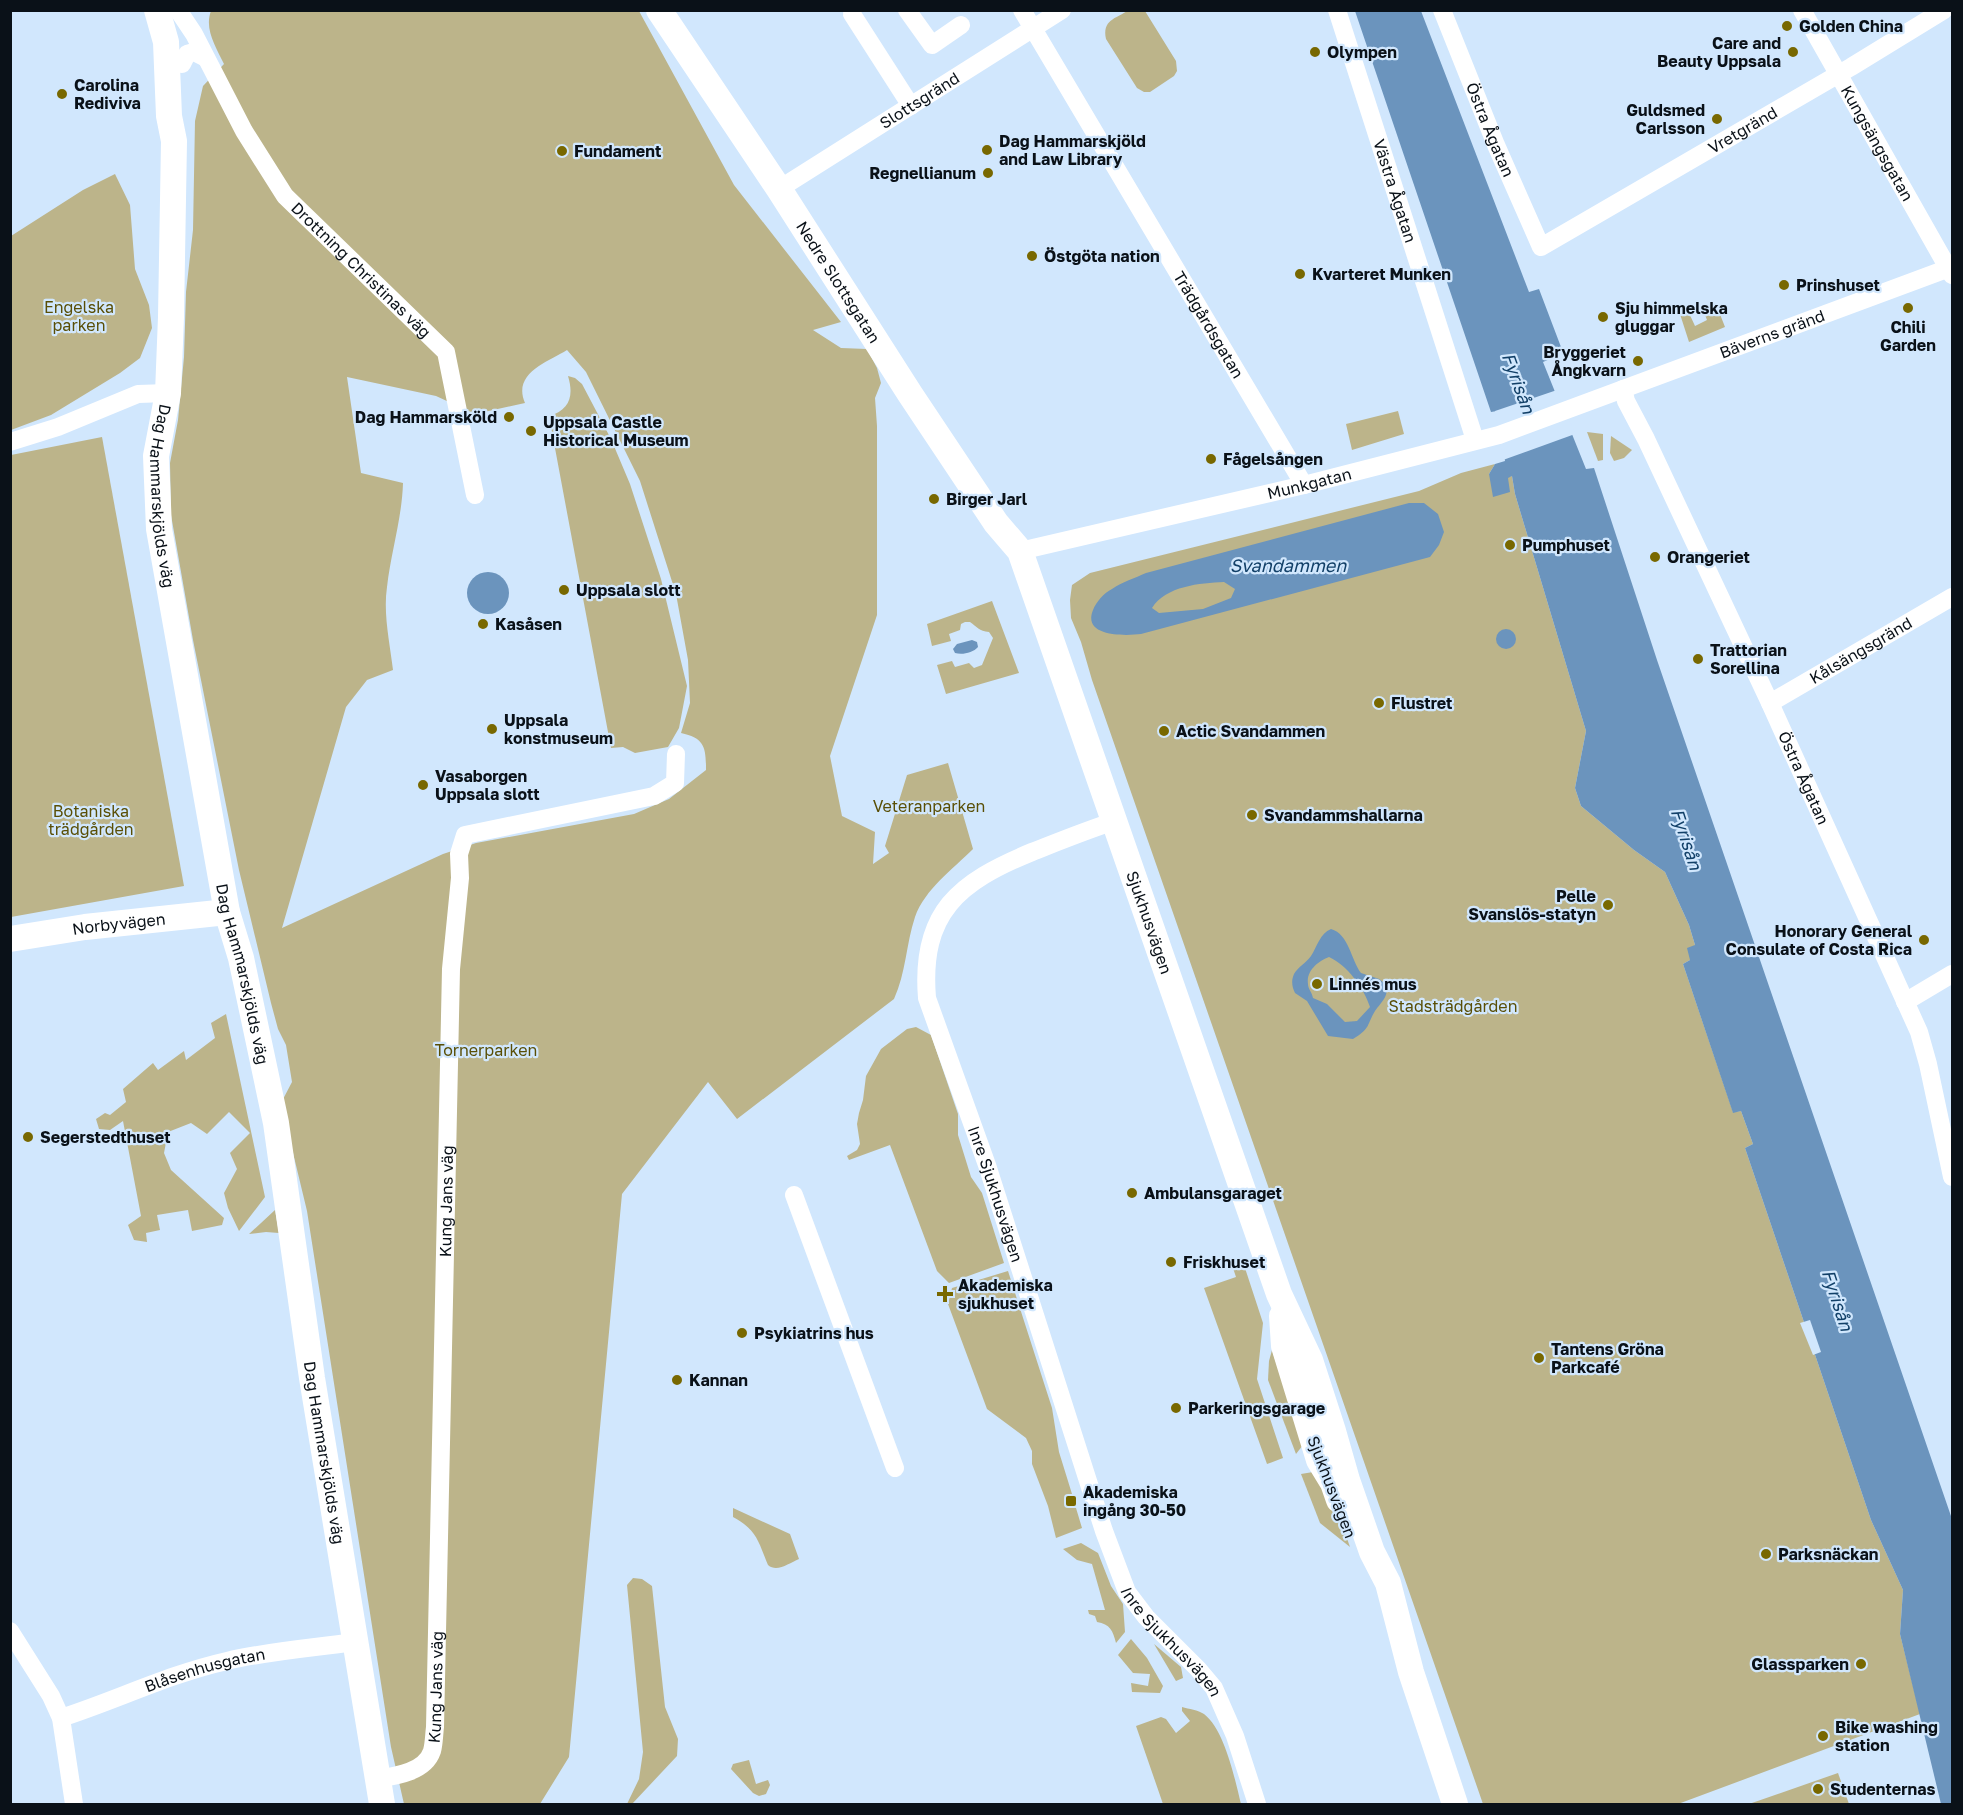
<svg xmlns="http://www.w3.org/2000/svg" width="1963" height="1815" viewBox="0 0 1963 1815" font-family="'Golos Text',sans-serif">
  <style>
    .green { fill: #bcb48a; fill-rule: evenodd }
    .water { fill: #6b94bd; fill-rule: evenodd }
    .pier { fill: #d1e7fd }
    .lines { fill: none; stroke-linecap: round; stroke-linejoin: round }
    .street { stroke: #fff; stroke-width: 18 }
    .secondary { stroke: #fff; stroke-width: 26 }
    .poi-dot { fill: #786800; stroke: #d1e7fd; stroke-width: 2 }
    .labels { text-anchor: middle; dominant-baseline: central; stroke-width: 4.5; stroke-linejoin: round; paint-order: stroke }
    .poi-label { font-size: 16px; font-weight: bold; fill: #0a1118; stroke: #d1e7fd; text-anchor: start }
    .street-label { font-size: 16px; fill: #0a1118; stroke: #d1e7fd }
    .park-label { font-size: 16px; fill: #594e05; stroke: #d1e7fd }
    .water-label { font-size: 18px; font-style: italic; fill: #124068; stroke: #d1e7fd }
  </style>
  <rect width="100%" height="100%" fill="#d1e7fd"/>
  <g class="green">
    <path d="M1129 10 1145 11 1176 61 1177 71 1174 76 1150 92H1144L1137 88 1106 39C1102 20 1115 19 1129 10Z"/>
    <path d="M211 11H639L734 185 841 322 813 330 841 348 867 349 877 368 881 383 875 398 877 426V615L830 756 842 816 875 832 873 864 889 853 885 846 907 775 948 763 973 849C953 869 925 889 915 917 906 944 906 973 894 999L737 1119 708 1082 622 1194 569 1757 540 1804H404L391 1747 307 1211 281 1103 292 1082 286 1045 278 1029 271 1003 239 870 193 640 171 515 170 463 178 420 184 357 186 292 193 230 195 121 203 86 224 64C216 47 204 29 211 11ZM567 350 586 372 640 481 676 594 688 660 690 703 681 733C705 738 706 748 706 770L669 799 634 814 476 843 443 854 282 928 346 707 367 680 393 670C390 644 383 614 387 587 391 552 402 518 403 483L361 473 347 377 436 396 475 414 525 403C512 373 548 362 567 350Z"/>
    <path d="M115 174 130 205 135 269 149 305 152 328 140 358 120 373 51 415 11 430V236L83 190Z"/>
    <path d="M1714 303 1716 304 1725 327 1689 342 1679 311 1689 313 1695 326 1707 320 1702 307Z"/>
    <path d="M568 376 575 378 582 384 611 439 630 484 661 579 687 686 679 728 668 747 635 753 623 747 611 748 549 416C570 410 574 396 568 376Z"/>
    <path d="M1398 411 1404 434 1352 450 1346 424Z"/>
    <path d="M1587 432 1603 434V460L1598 461Z"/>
    <path d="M1611 436 1632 450 1624 458 1614 461 1610 453Z"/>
    <path d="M102 437 184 886 11 917V455Z"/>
    <path d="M1495 464 1489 474 1508 477 1512 476 1515 494 1586 731 1575 788 1581 806 1634 850 1665 872 1689 925 1695 945 1690 960 1683 964 1733 1112 1741 1111 1753 1144 1745 1148 1871 1520 1903 1590 1900 1634 1920 1714 1678 1804H1483L1092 680 1081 642 1071 618 1070 600 1072 585 1090 573 1419 491 1461 473Z"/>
    <path d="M992 601 1019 673 946 694 937 665 952 661 955 667 969 663 974 668 982 665 993 638 989 632C979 631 977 627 970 622H965L961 624 960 630 949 634 951 641 932 646 927 624Z"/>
    <path d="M226 1014 265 1197 239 1231 228 1208 224 1193 237 1169 230 1153 250 1133 229 1112 207 1134 191 1123 168 1132 164 1153 171 1170 224 1218 222 1225 192 1231 188 1210 157 1215 160 1230 146 1233 147 1242 134 1240 128 1225 141 1216 123 1121 110 1130 99 1129 96 1119 105 1113 110 1115 126 1102 123 1089 153 1063 158 1070 184 1051 186 1060 215 1038 211 1023Z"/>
    <path d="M916 1027 931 1035 958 1114V1135L971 1177 982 1193 1004 1263 949 1283 937 1271 890 1145 849 1160 847 1156 857 1150 860 1144 857 1124 859 1113 863 1100 866 1076 881 1049 907 1029Z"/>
    <path d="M275 1210 279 1233 266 1232 249 1234Z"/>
    <path d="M1244 1265 1263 1323 1257 1379 1283 1458 1267 1464 1204 1288 1236 1277 1233 1268Z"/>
    <path d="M1008 1271 1052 1408 1059 1452 1072 1494 1065 1497 1068 1505 1076 1508 1082 1528 1056 1538 1048 1506 1032 1464V1451L1026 1438 987 1409 948 1304 952 1288Z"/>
    <path d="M1272 1350 1303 1445 1296 1454 1268 1380 1269 1361Z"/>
    <path d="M1313 1472 1327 1482 1350 1547 1320 1523 1301 1474Z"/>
    <path d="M733 1508 790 1534 799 1559C789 1563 777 1573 768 1565 758 1541 757 1530 733 1517Z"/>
    <path d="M1081 1543 1098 1553 1111 1586 1123 1604 1125 1632 1116 1643C1113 1631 1110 1624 1097 1622L1095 1616 1089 1614 1088 1610H1105L1092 1564 1077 1560 1063 1549Z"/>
    <path d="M633 1578 642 1579 652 1586 665 1707 678 1739 677 1756 632 1804H627L639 1779 643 1752 627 1585Z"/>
    <path d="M1131 1639 1147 1658 1163 1686 1160 1693 1132 1692 1131 1683 1148 1686 1150 1674 1133 1673 1118 1655Z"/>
    <path d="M1154 1644 1181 1667 1183 1678 1176 1681Z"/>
    <path d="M1182 1707C1189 1709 1198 1710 1204 1714 1225 1730 1235 1780 1241 1804H1163L1136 1726 1161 1717 1166 1719 1176 1733 1190 1721 1182 1711Z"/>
    <path d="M749 1760 756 1784 768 1780 770 1785 766 1794 759 1796 753 1793 731 1769 733 1764Z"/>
    <path d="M1838 1773 1849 1804H1749Z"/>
  </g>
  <g class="water">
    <path d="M1355 11H1421L1529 292 1539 289 1561 347 1547 352 1550 359 1543 362 1586 469 1594 468 1657 660 1952 1519V1804H1941L1900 1634 1903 1590 1871 1520 1745 1148 1753 1144 1741 1111 1733 1113 1683 964 1690 960 1687 948 1695 945 1689 925 1665 872 1634 850 1581 806 1575 788 1586 731 1515 494 1512 476 1508 478 1510 492 1493 497 1489 474 1495 464 1505 461 1497 411 1491 412Z"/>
    <path d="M1409 503H1424L1438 514 1444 532 1439 545 1430 557 1141 634C1125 636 1082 637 1093 610 1096 602 1104 593 1112 589 1122 582 1135 578 1146 573ZM1224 582 1235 589 1231 598 1203 609 1159 613 1152 608C1166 586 1200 583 1224 582Z"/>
    <circle cx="488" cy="593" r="21"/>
    <circle cx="1506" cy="639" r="10"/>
    <path d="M972 640 977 642 978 647C973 653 962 655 955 653L953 649 957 644Z"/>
    <path d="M1331 929C1349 934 1351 960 1361 973L1379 979 1387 985C1388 998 1381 1002 1375 1011 1366 1026 1371 1028 1353 1039L1328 1036 1307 1001 1295 993C1292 987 1291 981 1294 974 1298 967 1306 963 1311 956 1317 947 1320 933 1331 929ZM1329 957C1347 965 1364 988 1370 1007L1357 1021 1345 1022 1327 1004 1313 998C1312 992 1308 989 1308 984 1306 970 1319 961 1329 957Z"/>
  </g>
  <g class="pier">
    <path d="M1557 390 1575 434 1503 460 1495 411Z"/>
    <path d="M1810 1320 1821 1352 1813 1355 1800 1323Z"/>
  </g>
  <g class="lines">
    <g class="street">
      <path id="s1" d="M178 10 194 34 244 131 285 196 446 352 475 495"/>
      <path d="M907 10 932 45 961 25"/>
      <path id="s2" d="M1022 10 1304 485"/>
      <path id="s3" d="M1337 10 1475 440"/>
      <path id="s4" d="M1442 10 1496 145 1541 247 1851 67 1944 10"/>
      <path id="s5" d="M1802 10 1952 275"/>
      <path d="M852 14 911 106"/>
      <path d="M182 64 187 54 194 52 206 58"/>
      <path id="s6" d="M779 189 1062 10"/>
      <path id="s7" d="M1623 389 1626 401 1646 439 1770 703 1919 1032 1928 1064 1952 1177"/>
      <path d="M10 442 58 427 138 394 168 393"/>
      <path id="s8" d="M1020 551 1304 485 1499 435 1952 267"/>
      <path id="s9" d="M1770 703 1952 597"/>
      <path id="s10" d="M1115 821C1087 830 1060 841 1032 852 959 882 920 912 927 998L987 1165 1104 1531 1127 1592 1146 1617 1198 1669 1214 1688 1235 1736 1257 1804"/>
      <path d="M1905 1002 1952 974"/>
      <path d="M794 1195 895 1468"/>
      <path d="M10 1631 51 1696 61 1718 74 1804"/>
      <path id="s11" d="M61 1718C117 1700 169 1674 227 1661 268 1651 312 1648 354 1642"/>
      <path id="s12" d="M377 1779C396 1776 425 1772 432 1751 434 1744 434 1735 435 1727L451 969 460 878 459 854 465 835 654 796 675 783 676 754"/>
    </g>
    <g class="secondary">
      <path id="s13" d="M157 10 166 42 169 116 174 141 171 317 168 393 156 456 159 529 227 912 241 958 276 1123 312 1378 382 1804"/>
      <path id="s14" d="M659 10 779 189 910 394 996 523 1020 551 1279 1294 1310 1360 1333 1431 1347 1480 1372 1552 1388 1583 1411 1672 1455 1804"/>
      <path id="s15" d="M10 939 85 927 227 912"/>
      <path d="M1282 1316 1284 1346 1319 1460 1333 1483 1339 1500"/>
    </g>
  </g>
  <g class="poi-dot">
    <circle cx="1787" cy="26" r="6"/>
    <circle cx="1315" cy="52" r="6"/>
    <circle cx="1793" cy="52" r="6"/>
    <circle cx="62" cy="94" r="6"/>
    <circle cx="1717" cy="119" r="6"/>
    <circle cx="987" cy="150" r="6"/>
    <circle cx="562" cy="151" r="6"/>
    <circle cx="988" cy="173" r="6"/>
    <circle cx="1032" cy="256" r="6"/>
    <circle cx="1300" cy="274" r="6"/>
    <circle cx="1784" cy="285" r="6"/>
    <circle cx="1908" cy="308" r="6"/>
    <circle cx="1603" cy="317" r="6"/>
    <circle cx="1638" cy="361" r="6"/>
    <circle cx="509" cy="417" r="6"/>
    <circle cx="531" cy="431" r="6"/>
    <circle cx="1211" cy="459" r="6"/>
    <circle cx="934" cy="499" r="6"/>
    <circle cx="1510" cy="545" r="6"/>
    <circle cx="1655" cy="557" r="6"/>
    <circle cx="564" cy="590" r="6"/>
    <circle cx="483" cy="624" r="6"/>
    <circle cx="1698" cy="659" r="6"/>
    <circle cx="1379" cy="703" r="6"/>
    <circle cx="492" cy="729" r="6"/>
    <circle cx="1164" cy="731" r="6"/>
    <circle cx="423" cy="785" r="6"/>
    <circle cx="1252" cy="815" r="6"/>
    <circle cx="1608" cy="905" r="6"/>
    <circle cx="1924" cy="940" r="6"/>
    <circle cx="1317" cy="984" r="6"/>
    <circle cx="28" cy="1137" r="6"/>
    <circle cx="1132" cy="1193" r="6"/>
    <circle cx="1171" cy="1262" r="6"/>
    <path d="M942 1285h6v6h6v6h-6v6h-6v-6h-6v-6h6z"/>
    <circle cx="742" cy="1333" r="6"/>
    <circle cx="1539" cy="1358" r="6"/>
    <circle cx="677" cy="1380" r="6"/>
    <circle cx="1176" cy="1408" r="6"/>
    <rect x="1065" y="1495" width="12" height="12" rx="3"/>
    <circle cx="1766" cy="1554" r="6"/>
    <circle cx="1861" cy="1664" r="6"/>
    <circle cx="1823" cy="1736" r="6"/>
    <circle cx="1818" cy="1789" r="6"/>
  </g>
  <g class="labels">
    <g class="poi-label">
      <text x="1799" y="26">Golden China</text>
      <text x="1781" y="43" text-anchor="end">Care and<tspan x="1781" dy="18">Beauty Uppsala</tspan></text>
      <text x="1327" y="52">Olympen</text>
      <text x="74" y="85">Carolina<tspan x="74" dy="18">Rediviva</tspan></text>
      <text x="1705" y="110" text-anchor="end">Guldsmed<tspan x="1705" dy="18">Carlsson</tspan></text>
      <text x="999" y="141">Dag Hammarskjöld<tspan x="999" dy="18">and Law Library</tspan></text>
      <text x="574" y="151">Fundament</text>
      <text x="976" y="173" text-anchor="end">Regnellianum</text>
      <text x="1044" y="256">Östgöta nation</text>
      <text x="1312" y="274">Kvarteret Munken</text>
      <text x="1796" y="285">Prinshuset</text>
      <text x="1615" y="308">Sju himmelska<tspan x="1615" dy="18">gluggar</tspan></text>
      <text x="1908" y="327" text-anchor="middle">Chili<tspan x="1908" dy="18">Garden</tspan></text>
      <text x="1626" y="352" text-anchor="end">Bryggeriet<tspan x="1626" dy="18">Ångkvarn</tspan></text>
      <text x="497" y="417" text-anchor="end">Dag Hammarsköld</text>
      <text x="543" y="422">Uppsala Castle<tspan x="543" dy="18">Historical Museum</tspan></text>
      <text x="1223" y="459">Fågelsången</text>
      <text x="946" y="499">Birger Jarl</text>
      <text x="1522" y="545">Pumphuset</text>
      <text x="1667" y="557">Orangeriet</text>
      <text x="576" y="590">Uppsala slott</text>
      <text x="495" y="624">Kasåsen</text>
      <text x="1710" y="650">Trattorian<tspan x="1710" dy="18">Sorellina</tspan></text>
      <text x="1391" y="703">Flustret</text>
      <text x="504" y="720">Uppsala<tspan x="504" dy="18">konstmuseum</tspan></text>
      <text x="1176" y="731">Actic Svandammen</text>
      <text x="435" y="776">Vasaborgen<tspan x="435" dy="18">Uppsala slott</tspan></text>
      <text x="1264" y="815">Svandammshallarna</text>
      <text x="1596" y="896" text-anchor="end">Pelle<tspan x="1596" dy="18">Svanslös-statyn</tspan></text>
      <text x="1912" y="931" text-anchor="end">Honorary General<tspan x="1912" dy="18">Consulate of Costa Rica</tspan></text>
      <text x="1329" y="984">Linnés mus</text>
      <text x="40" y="1137">Segerstedthuset</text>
      <text x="1144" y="1193">Ambulansgaraget</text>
      <text x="1183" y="1262">Friskhuset</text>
      <text x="958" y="1285">Akademiska<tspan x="958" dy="18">sjukhuset</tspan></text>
      <text x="754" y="1333">Psykiatrins hus</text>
      <text x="1551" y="1349">Tantens Gröna<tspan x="1551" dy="18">Parkcafé</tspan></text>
      <text x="689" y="1380">Kannan</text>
      <text x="1188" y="1408">Parkeringsgarage</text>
      <text x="1083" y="1492">Akademiska<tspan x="1083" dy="18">ingång 30-50</tspan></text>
      <text x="1778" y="1554">Parksnäckan</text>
      <text x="1849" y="1664" text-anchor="end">Glassparken</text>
      <text x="1835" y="1727">Bike washing<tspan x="1835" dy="18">station</tspan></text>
      <text x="1830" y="1789">Studenternas</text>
    </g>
    <g class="street-label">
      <text stroke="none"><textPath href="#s6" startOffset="166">Slottsgränd</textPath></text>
      <text stroke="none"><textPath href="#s4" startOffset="129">Östra Ågatan</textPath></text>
      <text stroke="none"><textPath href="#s4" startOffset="490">Vretgränd</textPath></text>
      <text stroke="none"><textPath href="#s5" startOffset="153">Kungsängsgatan</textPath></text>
      <text stroke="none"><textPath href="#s3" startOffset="190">Västra Ågatan</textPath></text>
      <text stroke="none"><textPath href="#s1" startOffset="321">Drottning Christinas väg</textPath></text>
      <text stroke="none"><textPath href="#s14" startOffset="326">Nedre Slottsgatan</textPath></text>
      <text stroke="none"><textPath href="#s2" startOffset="366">Trädgårdsgatan</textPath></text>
      <text stroke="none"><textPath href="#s8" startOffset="784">Bäverns gränd</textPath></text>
      <text stroke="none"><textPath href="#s8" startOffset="297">Munkgatan</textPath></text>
      <text stroke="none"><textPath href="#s13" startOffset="489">Dag Hammarskjölds väg</textPath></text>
      <text stroke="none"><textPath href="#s9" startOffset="105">Kålsängsgränd</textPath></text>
      <text stroke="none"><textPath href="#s7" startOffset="429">Östra Ågatan</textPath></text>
      <text stroke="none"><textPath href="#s14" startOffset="1044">Sjukhusvägen</textPath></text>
      <text stroke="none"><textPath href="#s15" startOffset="110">Norbyvägen</textPath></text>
      <text stroke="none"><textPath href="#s13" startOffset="975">Dag Hammarskjölds väg</textPath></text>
      <text stroke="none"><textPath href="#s10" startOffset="494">Inre Sjukhusvägen</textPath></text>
      <text stroke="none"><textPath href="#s12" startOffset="615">Kung Jans väg</textPath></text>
      <text stroke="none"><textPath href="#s13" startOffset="1461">Dag Hammarskjölds väg</textPath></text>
      <text transform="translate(1332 1487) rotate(69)">Sjukhusvägen</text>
      <text stroke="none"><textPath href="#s10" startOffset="980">Inre Sjukhusvägen</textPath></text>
      <text stroke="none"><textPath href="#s11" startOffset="152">Blåsenhusgatan</textPath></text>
      <text stroke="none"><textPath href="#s12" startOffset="129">Kung Jans väg</textPath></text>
    </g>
    <g class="park-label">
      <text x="79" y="307">Engelska<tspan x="79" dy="18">parken</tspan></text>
      <text x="929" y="806">Veteranparken</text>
      <text x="91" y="811">Botaniska<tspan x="91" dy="18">trädgården</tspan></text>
      <text x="1453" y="1006">Stadsträdgården</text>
      <text x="486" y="1050">Tornerparken</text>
    </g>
    <g class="water-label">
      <text transform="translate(1519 383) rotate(70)">Fyrisån</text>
      <text x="1288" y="565">Svandammen</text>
      <text transform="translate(1687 839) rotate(72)">Fyrisån</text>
      <text transform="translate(1838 1300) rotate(72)">Fyrisån</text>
    </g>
  </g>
  <rect width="1963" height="1815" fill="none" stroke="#0a1118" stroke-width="24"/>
</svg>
